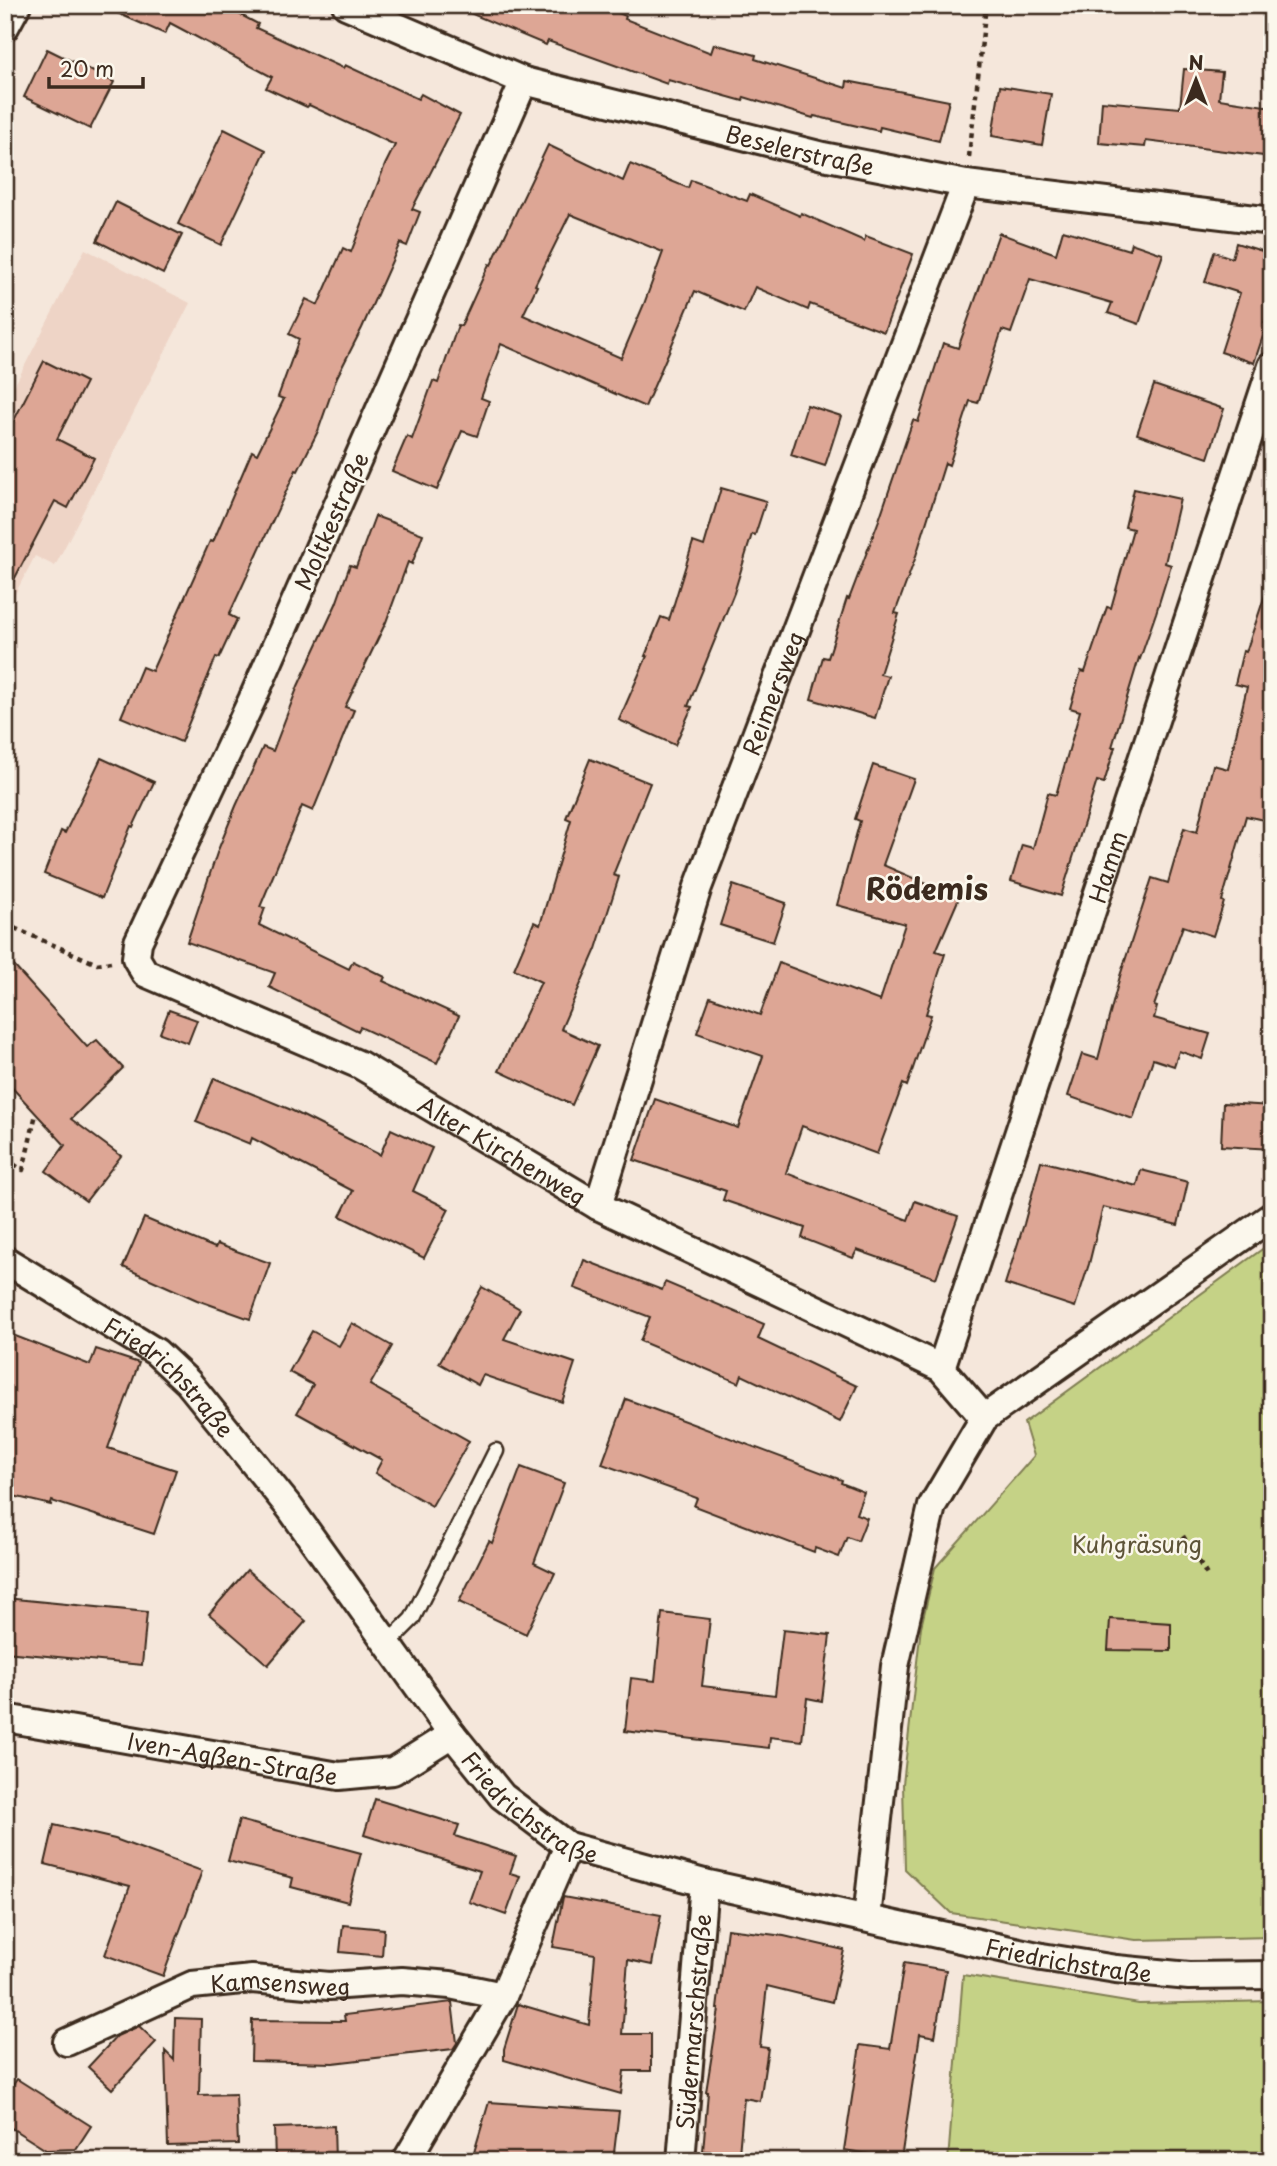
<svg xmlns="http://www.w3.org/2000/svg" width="1277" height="2166" viewBox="0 0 1277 2166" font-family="'Playpen Sans',sans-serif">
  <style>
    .built { fill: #eed4c6 }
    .green { fill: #c5d286; stroke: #807e52; stroke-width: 2 }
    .building { fill: #dda695; stroke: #3b2a1e; stroke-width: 2; fill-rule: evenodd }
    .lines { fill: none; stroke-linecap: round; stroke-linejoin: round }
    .service-casing { stroke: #3b2a1e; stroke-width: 19 }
    .minor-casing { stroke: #3b2a1e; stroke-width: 32 }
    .path { stroke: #3b2a1e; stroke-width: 4.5; stroke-dasharray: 5 5; stroke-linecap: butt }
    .service { stroke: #fbf7ec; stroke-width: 14 }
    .minor { stroke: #fbf7ec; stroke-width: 26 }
    .labels { text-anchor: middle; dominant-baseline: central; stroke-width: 5; stroke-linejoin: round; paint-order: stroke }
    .street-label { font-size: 23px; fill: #3b2a1e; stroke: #fbf7ec }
    .park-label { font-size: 23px; fill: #5e5438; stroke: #fbf7ec }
    .district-label { font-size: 30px; font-weight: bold; fill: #3b2a1e; stroke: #fbf7ec }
  </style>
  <rect width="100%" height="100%" fill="#f5e7db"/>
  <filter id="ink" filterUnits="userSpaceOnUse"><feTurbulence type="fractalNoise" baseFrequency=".0143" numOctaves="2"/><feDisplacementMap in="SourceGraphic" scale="14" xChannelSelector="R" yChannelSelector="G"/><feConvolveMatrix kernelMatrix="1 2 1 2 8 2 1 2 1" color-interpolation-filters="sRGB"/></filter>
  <g filter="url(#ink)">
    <path class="built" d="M85 249 190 303 55 566 35 556 5 613V404Z"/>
    <g class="green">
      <path d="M1272 1242V1937L1136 1940 951 1913 905 1869 903 1784 921 1627 935 1568 1034 1456 1024 1423Z"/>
      <path d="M963 1975 1139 2004 1272 2001V2161H948Z"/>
    </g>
    <g class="building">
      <path d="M99 5H222L258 24 256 28 343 68 345 65 418 99 421 94 460 115 412 209 420 212 407 246 400 243 362 328 337 377 318 431 298 471 296 470 229 615 237 619 219 658 216 657 181 742 121 717 142 667 152 671 210 541 213 542 252 451 257 454 284 399 278 397 299 339 289 334 306 299 318 305 343 248 351 252 385 165 395 145 309 105 307 107 266 88 272 77 170 23 165 34Z"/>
      <path d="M451 5H599L626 16 625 19 711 53 714 44 756 55 755 59 846 88 847 81 949 101 939 141 880 127 879 131 814 116 813 118 744 97 743 101 668 80 667 84 548 41 546 45Z"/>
      <path d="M47 49 114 82 90 129 24 97Z"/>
      <path d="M1184 69 1222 72 1219 99 1272 107V157L1146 141 1145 147 1099 143 1102 101 1180 108Z"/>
      <path d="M1000 86 1051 94 1042 145 992 136Z"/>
      <path d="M224 129 266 150 221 245 178 224Z"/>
      <path d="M548 145 623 181 630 164 688 188 691 180 747 201 750 194 800 216 801 213 864 241 866 236 913 254 884 332 810 304 808 310 755 287 744 312 695 291 645 407 501 344 481 398 489 401 477 436 462 431 437 490 392 471 407 436 412 439 433 381 438 383 458 325 461 326 489 264 491 265ZM570 214 663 252 644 304 621 358 523 315 537 286 535 285Z"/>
      <path d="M116 202 182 235 163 274 97 241Z"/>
      <path d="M1063 230 1129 250 1131 243 1163 254 1139 324 1108 313 1112 303 1030 279 1011 333 1002 330 978 403 970 401 949 465 945 463 915 559 895 613 899 614 880 674 888 676 875 718 811 699 823 657 828 658 847 598 849 599 879 520 913 420 918 422 943 343 958 348 999 233 1056 254Z"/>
      <path d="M1236 243 1272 254V299L1264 323 1267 324 1254 363 1221 352 1240 293 1205 282 1214 252 1232 258Z"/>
      <path d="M44 361 86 382 57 439 94 458 68 508 55 501 5 597V438Z"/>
      <path d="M1154 385 1224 409 1208 458 1137 434Z"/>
      <path d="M807 405 841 416 825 466 791 455Z"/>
      <path d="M721 488 766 501 755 535 752 534 734 593 688 706 692 707 675 745 619 720 647 656H645L661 617 669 620 693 542 704 546Z"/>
      <path d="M1134 489 1180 499 1165 563 1171 565 1156 613 1140 659 1139 658 1112 747H1115L1104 783 1097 781 1061 896 1011 881 1022 845 1033 848 1048 793 1056 795 1080 711 1070 708 1081 671 1085 672 1107 607 1111 608 1133 529 1125 527Z"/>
      <path d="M375 516 423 534 412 564 408 562 386 622 345 707 354 710 313 811 302 806 260 907 265 908 259 925 349 969 353 961 385 977 383 981 459 1016 437 1063 360 1027 358 1031 269 987 275 973 187 942 218 850 236 806 263 747 273 751 298 686 336 604 350 565 356 567Z"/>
      <path d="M1267 589 1272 590V822L1246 816 1222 901 1224 902 1213 936 1183 926 1154 1006 1157 1007 1154 1018 1210 1034 1202 1059 1179 1051 1174 1066 1153 1059 1133 1119 1068 1096 1082 1054 1098 1059 1120 976 1152 878 1168 883 1184 828 1197 832 1213 765 1228 769 1247 687 1235 684 1243 651 1246 652Z"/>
      <path d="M101 758 154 782 133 827 131 826 102 898 44 874 61 831 65 833Z"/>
      <path d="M590 759 650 783 613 875 619 877 596 949 561 1029 598 1046 572 1105 499 1071 541 982 514 969 534 922 540 925 571 820 566 818Z"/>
      <path d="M873 765 914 779 883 865 959 898 936 951 945 954 926 1014 931 1015 907 1086 903 1084 877 1154 802 1126 786 1173 908 1220 915 1201 958 1216 936 1278 857 1250 853 1258 802 1238 805 1228 723 1200 726 1191 634 1160 655 1099 738 1128 763 1056 697 1033 710 997 760 1015 779 963 880 1001 905 924 837 905 860 821 855 819Z"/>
      <path d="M733 885 786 903 773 942 720 925Z"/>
      <path d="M5 956 87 1047 97 1040 123 1068 71 1119 121 1156 86 1201 46 1171 65 1145 5 1080Z"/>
      <path d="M169 1010 197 1020 188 1043 160 1033Z"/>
      <path d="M214 1078 289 1109 380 1155 391 1129 432 1148 413 1191 449 1209 424 1258 340 1216 353 1191 252 1138 250 1144 196 1122Z"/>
      <path d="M1223 1103 1272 1106V1149L1221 1146Z"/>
      <path d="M1041 1161 1137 1186 1141 1170 1188 1182 1178 1225 1103 1207 1089 1264 1075 1307 1005 1284 1024 1224Z"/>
      <path d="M144 1218 215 1248 217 1244 270 1263 250 1319 197 1300 123 1267Z"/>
      <path d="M584 1260 662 1290 665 1282 764 1324 758 1339 857 1386 840 1422 742 1375 739 1383 640 1341 650 1317 574 1288Z"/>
      <path d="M482 1287 520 1309 504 1339 575 1363 562 1402 483 1375 478 1385 439 1363Z"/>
      <path d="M352 1323 392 1346 370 1385 469 1441 432 1506 375 1473 382 1460 297 1413 313 1385 289 1372 312 1331 339 1346Z"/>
      <path d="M5 1332 90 1365 96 1349 139 1363 108 1448 176 1470 154 1534 52 1501 51 1505 5 1494Z"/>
      <path d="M626 1399 842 1480 841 1483 864 1492 856 1514 867 1518 858 1541 847 1537 839 1557 815 1548 814 1552 694 1506 697 1498 602 1464Z"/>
      <path d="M521 1467 564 1483 534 1563 555 1573 526 1634 459 1602 489 1541 492 1543Z"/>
      <path d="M247 1570 306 1621 268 1665 209 1614Z"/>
      <path d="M5 1598 147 1612 142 1665 5 1652Z"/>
      <path d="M662 1613 710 1619 702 1686 775 1695 783 1630 830 1635 822 1701 807 1698 802 1741 770 1737 769 1748 625 1731 631 1678 655 1681Z"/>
      <path d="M1110 1619 1171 1623V1651L1108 1650Z"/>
      <path d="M375 1799 459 1825 455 1836 516 1856 510 1873 520 1876 506 1915 469 1902 480 1871 364 1835Z"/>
      <path d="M239 1820 361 1853 348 1902 291 1887 293 1878 228 1861Z"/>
      <path d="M54 1825 115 1839 202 1871 163 1976 105 1955 130 1886 45 1864Z"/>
      <path d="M563 1897 661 1915 652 1965 628 1960 622 2034H651V2071H624L621 2094 504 2060V2049L518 2004 589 2025 595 1954 553 1947Z"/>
      <path d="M343 1925 384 1929 382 1956 340 1952Z"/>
      <path d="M727 1929 784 1936 844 1950 832 2002 767 1986 760 2047 768 2048 760 2101 744 2098 739 2154 703 2151 708 2092H706L719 2009H717Z"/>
      <path d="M904 1963 946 1970 935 2037 920 2034 901 2159 844 2150 860 2045 890 2049Z"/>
      <path d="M452 2002 457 2043 453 2049 333 2063 251 2061 252 2020 345 2021 344 2015Z"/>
      <path d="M175 2018 201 2019 199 2095 236 2094 238 2144 168 2146 165 2051 174 2060Z"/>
      <path d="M139 2026 156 2042 112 2089 88 2067 117 2036Z"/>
      <path d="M17 2079 91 2126 76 2149 46 2150 5 2124V2097Z"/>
      <path d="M489 2102 619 2111 613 2161 472 2159Z"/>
      <path d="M334 2126 335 2161H275L274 2128Z"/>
    </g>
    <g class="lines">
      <g class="service-casing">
        <path id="service" d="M387 1644 412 1619 496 1451"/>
      </g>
      <g class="minor-casing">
        <g id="minor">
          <path id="s1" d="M346 5 524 81 823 156 966 184 1272 221"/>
          <path d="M5 27 17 5"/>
          <path id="s2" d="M524 81 252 700 138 942 136 958 145 973 360 1065 598 1206 941 1368 984 1418"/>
          <path id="s3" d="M598 1206 698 887 966 184"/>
          <path id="s4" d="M5 1260 156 1352 188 1382 290 1508 452 1734 502 1796 568 1846 704 1883 1042 1957 1116 1969 1189 1976 1272 1975"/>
          <path id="s5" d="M941 1368 1272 366"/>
          <path id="s6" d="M5 1718 339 1776 393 1771 452 1734"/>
          <path d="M867 1918 895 1666 932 1506 984 1418 1272 1216"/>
          <path id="s7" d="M67 2042 192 1985 252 1979 329 1986 402 1981 450 1985 503 1996"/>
          <path d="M406 2161 503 1996 568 1846"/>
          <path id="s8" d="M681 2161 704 1883"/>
        </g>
      </g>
      <g class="path">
        <path d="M969 157 986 5"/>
        <path d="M5 924 97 964 111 962"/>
        <path d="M5 1159 23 1170 36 1114"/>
        <path d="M1183 1536 1207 1575"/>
      </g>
      <use href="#service" class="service"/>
      <use href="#minor" class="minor"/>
    </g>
  </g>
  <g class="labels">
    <g class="street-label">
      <text stroke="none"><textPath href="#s1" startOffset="478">Beselerstraße</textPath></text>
      <text transform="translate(331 521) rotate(-66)">Moltkestraße</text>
      <text stroke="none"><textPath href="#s3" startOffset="542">Reimersweg</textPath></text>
      <text stroke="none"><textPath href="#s5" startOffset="528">Hamm</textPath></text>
      <text stroke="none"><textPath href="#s2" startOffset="1377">Alter Kirchenweg</textPath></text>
      <text stroke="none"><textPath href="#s4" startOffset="203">Friedrichstraße</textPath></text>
      <text stroke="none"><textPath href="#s6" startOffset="231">Iven-Agßen-Straße</textPath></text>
      <text stroke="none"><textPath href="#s4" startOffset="770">Friedrichstraße</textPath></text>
      <text stroke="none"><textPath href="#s4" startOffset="1337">Friedrichstraße</textPath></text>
      <text stroke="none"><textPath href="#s7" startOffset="226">Kamsensweg</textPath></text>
      <text stroke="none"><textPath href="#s8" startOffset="140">Südermarschstraße</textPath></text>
    </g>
    <g class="park-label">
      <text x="1137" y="1543">Kuhgräsung</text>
    </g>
    <g class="district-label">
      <text x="927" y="887">Rödemis</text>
    </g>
  </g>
  <rect width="1277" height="2166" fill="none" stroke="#fbf7ec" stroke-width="28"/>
  <rect x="14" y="14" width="1249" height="2138" fill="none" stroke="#3b2a1e" stroke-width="2.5" filter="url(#ink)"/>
  <g transform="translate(1196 80)" stroke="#fbf7ec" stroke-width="5" paint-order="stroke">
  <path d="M0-5L12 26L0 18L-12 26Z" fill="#3b2a1e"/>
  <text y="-10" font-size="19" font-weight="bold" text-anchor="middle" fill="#3b2a1e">N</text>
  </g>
  <path d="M49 77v10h94v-10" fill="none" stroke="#3b2a1e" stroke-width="3.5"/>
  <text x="60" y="77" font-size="21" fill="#3b2a1e" stroke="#fbf7ec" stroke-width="5" paint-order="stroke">20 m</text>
</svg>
